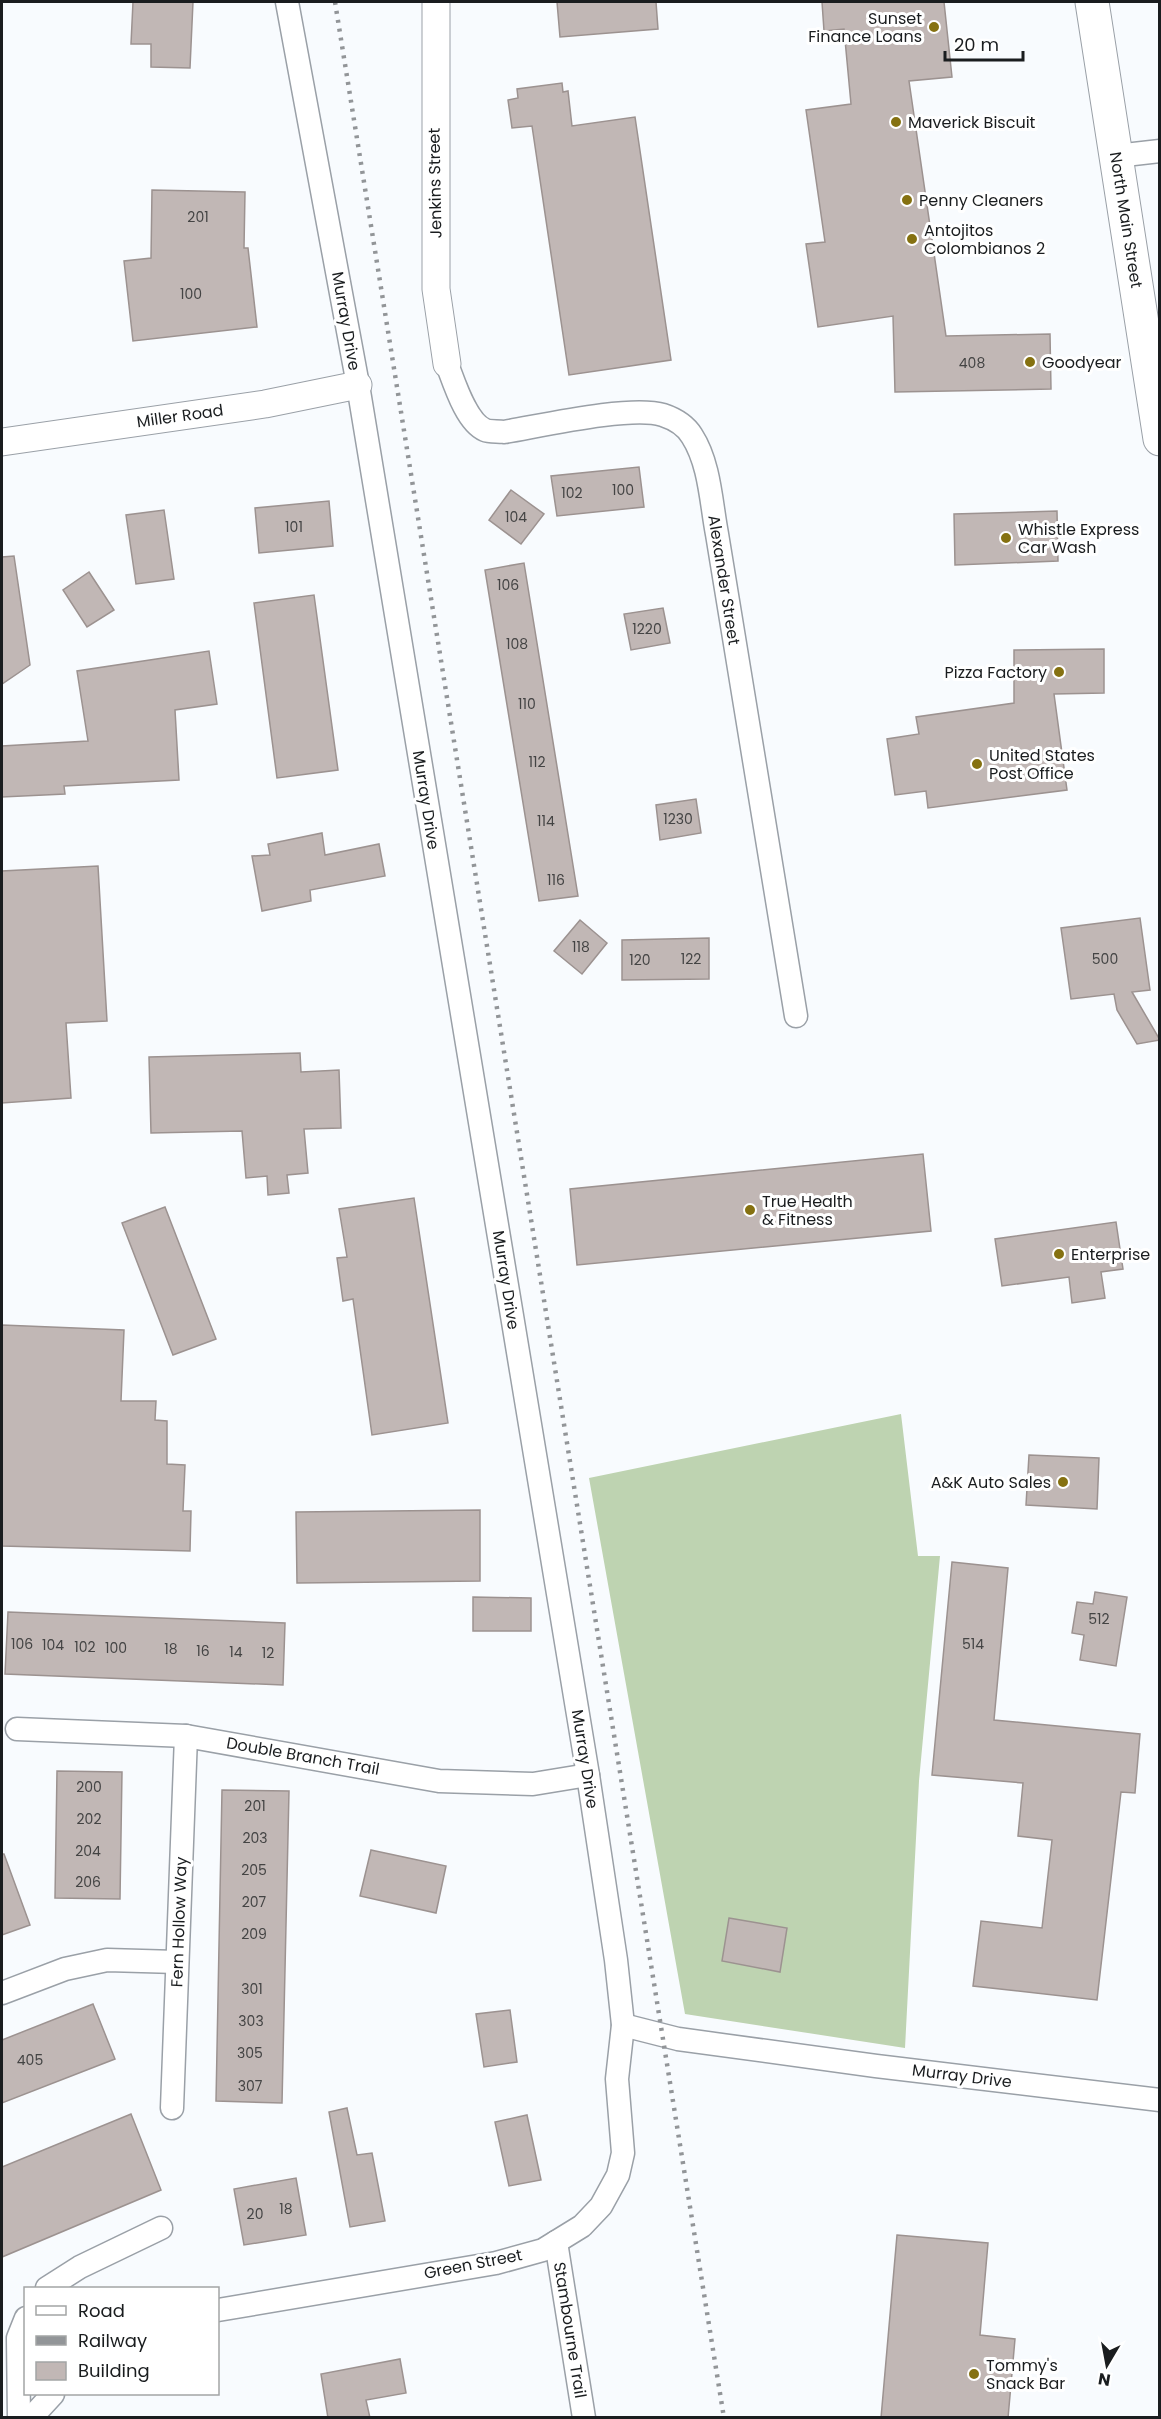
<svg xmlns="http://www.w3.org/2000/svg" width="1161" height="2419" viewBox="0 0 1161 2419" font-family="Poppins,sans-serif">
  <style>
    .forest { fill: #bed3b1 }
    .building { fill: #c1b7b5; stroke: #9c9290; stroke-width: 1.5 }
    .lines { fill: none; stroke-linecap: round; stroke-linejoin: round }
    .minor-casing { stroke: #9aa0a7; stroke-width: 25 }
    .tertiary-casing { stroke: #9aa0a7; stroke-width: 29 }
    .primary-casing { stroke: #9aa0a7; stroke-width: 35 }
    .minor { stroke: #fff; stroke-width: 22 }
    .tertiary { stroke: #fff; stroke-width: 27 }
    .primary { stroke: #fff; stroke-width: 33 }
    .rail { stroke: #929598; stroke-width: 4.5; stroke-dasharray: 3 6; stroke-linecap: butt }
    .poi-dot { fill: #857111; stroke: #fff; stroke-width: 2 }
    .labels { text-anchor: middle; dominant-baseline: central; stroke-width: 6; stroke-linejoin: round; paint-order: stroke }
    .number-label { font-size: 14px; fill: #444 }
    .poi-label { font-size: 16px; fill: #1a1d1f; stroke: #fff; text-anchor: start }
    .street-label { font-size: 16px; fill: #1a1d1f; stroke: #fff }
  </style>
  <rect width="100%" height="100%" fill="#f8fbfe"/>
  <path class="forest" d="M901 1414 918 1556H940L919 1781 905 2048 685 2014 589 1478Z"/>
  <g class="building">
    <path d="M133 2H193L190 68 151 67V44H131Z"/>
    <path d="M557 2H656L658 29 560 37Z"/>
    <path d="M822 2H944L952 77 909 81 946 336 1050 334 1051 389 895 392 893 316 818 327 806 244 825 242 806 110 851 104 844 29 824 31Z"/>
    <path d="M562 83 563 92 568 91 572 126 635 117 671 360 569 375 532 126 512 128 508 100 518 98 517 89Z"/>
    <path d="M152 190 245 192 244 248H248L257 327 133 341 124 261 151 258Z"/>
    <path d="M639 467 644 507 557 516 551 476Z"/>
    <path d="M511 490 544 514 521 544 489 520Z"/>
    <path d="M329 501 333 546 259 553 255 508Z"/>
    <path d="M164 510 174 579 136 584 126 515Z"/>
    <path d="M1057 511 1058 561 955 565 954 514Z"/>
    <path d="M14 556 30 665 2 684V557Z"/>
    <path d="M524 563 578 896 539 901 485 570Z"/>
    <path d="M89 572 114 610 87 627 63 590Z"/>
    <path d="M314 595 338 770 277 778 254 603Z"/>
    <path d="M663 608 670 643 631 650 624 614Z"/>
    <path d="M1104 649V693L1054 694 1067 790 928 808 926 791 895 795 887 739 919 734 916 717 1014 703V650Z"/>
    <path d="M209 651 217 704 175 710 179 780 64 786 65 794 2 797V746L88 741 77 671Z"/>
    <path d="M696 799 701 833 660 840 656 805Z"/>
    <path d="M322 833 325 855 379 844 385 876 310 890 311 901 262 911 252 856 270 855 268 844Z"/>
    <path d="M98 866 107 1021 66 1023 71 1098 2 1103V871Z"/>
    <path d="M1140 918 1150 990 1132 992 1160 1040 1137 1044 1117 1010 1114 994 1071 999 1061 928Z"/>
    <path d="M580 920 607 943 582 974 554 951Z"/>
    <path d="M709 938V979L622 980V940Z"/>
    <path d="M300 1053 301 1072 339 1070 341 1128 304 1129 308 1173 287 1175 289 1193 268 1195 267 1176 246 1178 242 1131 151 1133 149 1057Z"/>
    <path d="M923 1154 931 1231 577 1265 570 1189Z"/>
    <path d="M414 1198 448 1423 372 1435 353 1299 343 1301 337 1258 347 1257 339 1209Z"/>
    <path d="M165 1207 216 1339 173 1355 122 1223Z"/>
    <path d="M1116 1222 1123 1269 1101 1272 1105 1298 1072 1303 1069 1277 1002 1286 995 1239Z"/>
    <path d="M2 1325 124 1330 121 1401H156L155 1420 167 1421V1464L185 1465 183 1511H191L190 1551 2 1546Z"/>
    <path d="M1029 1455 1099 1458 1097 1509 1026 1505Z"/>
    <path d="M480 1510V1581L297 1583 296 1512Z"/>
    <path d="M952 1562 1008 1568 994 1720 1140 1734 1135 1793 1121 1792 1097 2000 973 1986 981 1921 1042 1928 1052 1840 1018 1836 1023 1783 932 1775Z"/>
    <path d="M1095 1592 1127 1597 1116 1666 1080 1660 1084 1635 1072 1633 1077 1602 1093 1604Z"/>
    <path d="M473 1597 531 1598V1631H473Z"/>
    <path d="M8 1612 285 1623 283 1685 5 1674Z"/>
    <path d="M57 1771 122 1772 120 1899 55 1898Z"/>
    <path d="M222 1790 289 1791 282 2103 216 2101Z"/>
    <path d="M371 1850 446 1866 436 1913 360 1896Z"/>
    <path d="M2 1854H4L30 1925 2 1935Z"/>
    <path d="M729 1918 787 1928 780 1972 722 1961Z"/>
    <path d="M93 2004 115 2059 2 2103V2040Z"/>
    <path d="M510 2010 517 2062 484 2067 476 2014Z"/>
    <path d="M347 2108 357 2155 372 2153 385 2221 350 2227 329 2112Z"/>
    <path d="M131 2114 161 2190 2 2257V2167Z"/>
    <path d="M527 2115 541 2180 509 2186 495 2122Z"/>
    <path d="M296 2178 306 2235 244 2245 234 2189Z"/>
    <path d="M897 2235 988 2243 980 2335 1015 2339 1008 2418H881Z"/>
    <path d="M400 2359 406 2393 366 2400 370 2418H328L321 2374Z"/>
  </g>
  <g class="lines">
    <g class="minor-casing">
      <g id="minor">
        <path d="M1116 156 1160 151"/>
        <path d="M447 364C454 382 466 422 485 430 490 432 498 431 504 432 540 426 631 405 663 415 675 419 686 426 692 436 710 464 711 503 717 534L796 1016"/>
        <path d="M17 1729 186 1736 439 1781 533 1784 588 1775"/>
        <path d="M2 1993 65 1969 107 1960 177 1962"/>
        <path d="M623 2025 678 2039 876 2066 1160 2100"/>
        <path d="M172 2108 186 1736"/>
        <path d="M556 2242 584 2418"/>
        <path d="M47 2288 80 2267 161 2228"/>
        <path d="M218 2310 496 2263 543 2250 582 2226 601 2206 618 2175 623 2153 617 2079 623 2025 616 1960 588 1775 358 385 287 2"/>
        <path d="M19 2418 18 2338 26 2318"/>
        <path d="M31 2418 53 2394"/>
      </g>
    </g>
    <g class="tertiary-casing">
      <g id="tertiary">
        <path d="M436 2V289L447 364"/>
        <path d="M2 442 265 404 358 385"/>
      </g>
    </g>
    <g class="primary-casing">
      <path id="primary" d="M1092 2 1160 439"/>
    </g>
    <use href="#minor" class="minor"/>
    <use href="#tertiary" class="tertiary"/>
    <use href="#primary" class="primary"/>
    <path class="rail" d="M335 2 724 2418"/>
  </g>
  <g class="poi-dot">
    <circle cx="934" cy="27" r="6"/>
    <circle cx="896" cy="122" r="6"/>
    <circle cx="907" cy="200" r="6"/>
    <circle cx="912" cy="239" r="6"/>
    <circle cx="1030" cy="362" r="6"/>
    <circle cx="1006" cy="538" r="6"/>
    <circle cx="1059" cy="672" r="6"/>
    <circle cx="977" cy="764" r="6"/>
    <circle cx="750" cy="1210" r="6"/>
    <circle cx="1059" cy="1254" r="6"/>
    <circle cx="1063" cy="1482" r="6"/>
    <circle cx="974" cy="2374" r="6"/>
  </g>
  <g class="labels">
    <g class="number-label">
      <text x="198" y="217">201</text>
      <text x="191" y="294">100</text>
      <text x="972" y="363">408</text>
      <text x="623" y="490">100</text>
      <text x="572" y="493">102</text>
      <text x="516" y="517">104</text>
      <text x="294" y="527">101</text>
      <text x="508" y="585">106</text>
      <text x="647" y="629">1220</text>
      <text x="517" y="644">108</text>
      <text x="527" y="704">110</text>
      <text x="537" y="762">112</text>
      <text x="678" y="819">1230</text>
      <text x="546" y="821">114</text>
      <text x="556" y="880">116</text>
      <text x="581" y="947">118</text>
      <text x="691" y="959">122</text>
      <text x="1105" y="959">500</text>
      <text x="640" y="960">120</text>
      <text x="1099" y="1619">512</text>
      <text x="22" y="1644">106</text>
      <text x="973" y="1644">514</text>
      <text x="53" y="1645">104</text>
      <text x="85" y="1647">102</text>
      <text x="116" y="1648">100</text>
      <text x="171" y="1649">18</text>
      <text x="203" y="1651">16</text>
      <text x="236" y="1652">14</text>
      <text x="268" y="1653">12</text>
      <text x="89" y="1787">200</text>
      <text x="255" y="1806">201</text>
      <text x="89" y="1819">202</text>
      <text x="255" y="1838">203</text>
      <text x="88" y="1851">204</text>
      <text x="254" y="1870">205</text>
      <text x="88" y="1882">206</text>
      <text x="254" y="1902">207</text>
      <text x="254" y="1934">209</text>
      <text x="252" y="1989">301</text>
      <text x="251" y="2021">303</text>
      <text x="250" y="2053">305</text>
      <text x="30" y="2060">405</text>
      <text x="250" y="2086">307</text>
      <text x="286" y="2209">18</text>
      <text x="255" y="2214">20</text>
    </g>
    <g class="poi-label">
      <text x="922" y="18" text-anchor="end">Sunset<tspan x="922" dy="18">Finance Loans</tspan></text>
      <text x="908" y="122">Maverick Biscuit</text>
      <text x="919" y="200">Penny Cleaners</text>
      <text x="924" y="230">Antojitos<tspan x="924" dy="18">Colombianos 2</tspan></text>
      <text x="1042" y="362">Goodyear</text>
      <text x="1018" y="529">Whistle Express<tspan x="1018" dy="18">Car Wash</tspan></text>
      <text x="1047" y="672" text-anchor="end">Pizza Factory</text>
      <text x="989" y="755">United States<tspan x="989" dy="18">Post Office</tspan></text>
      <text x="762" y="1201">True Health<tspan x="762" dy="18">&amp; Fitness</tspan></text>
      <text x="1071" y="1254">Enterprise</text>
      <text x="1051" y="1482" text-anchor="end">A&amp;K Auto Sales</text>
      <text x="986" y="2365">Tommy's<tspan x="986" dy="18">Snack Bar</tspan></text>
    </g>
    <g class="street-label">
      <text transform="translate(435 183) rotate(-91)">Jenkins Street</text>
      <text transform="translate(1126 220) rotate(81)">North Main Street</text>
      <text transform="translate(346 321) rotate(80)">Murray Drive</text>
      <text transform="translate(180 416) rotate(-8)">Miller Road</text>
      <text transform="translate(724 580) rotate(81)">Alexander Street</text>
      <text transform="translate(426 800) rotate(81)">Murray Drive</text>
      <text transform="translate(506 1280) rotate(81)">Murray Drive</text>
      <text transform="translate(303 1756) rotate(10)">Double Branch Trail</text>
      <text transform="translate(585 1759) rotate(81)">Murray Drive</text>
      <text transform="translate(179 1922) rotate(-88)">Fern Hollow Way</text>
      <text transform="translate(962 2076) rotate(7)">Murray Drive</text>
      <text transform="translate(473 2264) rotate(-11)">Green Street</text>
      <text transform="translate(570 2330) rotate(81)">Stambourne Trail</text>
    </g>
  </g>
  <rect width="1161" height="2419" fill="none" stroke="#1a1d1f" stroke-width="6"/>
  <rect x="24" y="2287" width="195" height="108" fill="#ffffff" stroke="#a3a5a5" stroke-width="1.5"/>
  <rect x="36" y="2306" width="30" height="9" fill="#ffffff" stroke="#a3a5a5" stroke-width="1.5"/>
  <text x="78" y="2317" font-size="18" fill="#1a1d1f">Road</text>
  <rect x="36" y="2336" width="30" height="9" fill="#929598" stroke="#a3a5a5" stroke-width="1.5"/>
  <text x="78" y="2347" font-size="18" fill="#1a1d1f">Railway</text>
  <rect x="36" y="2362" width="30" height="18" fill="#c1b7b5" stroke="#a3a5a5" stroke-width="1.5"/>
  <text x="78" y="2377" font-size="18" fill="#1a1d1f">Building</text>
  <g transform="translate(1107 2365) rotate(190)" stroke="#ffffff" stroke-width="4.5" paint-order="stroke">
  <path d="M0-4.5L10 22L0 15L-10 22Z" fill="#1a1d1f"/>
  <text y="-9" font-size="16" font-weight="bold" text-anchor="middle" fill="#1a1d1f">N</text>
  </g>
  <path d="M945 51v9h78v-9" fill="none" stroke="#1a1d1f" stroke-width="3"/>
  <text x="954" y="51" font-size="18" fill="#1a1d1f" stroke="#ffffff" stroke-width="4.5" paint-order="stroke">20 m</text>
</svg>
